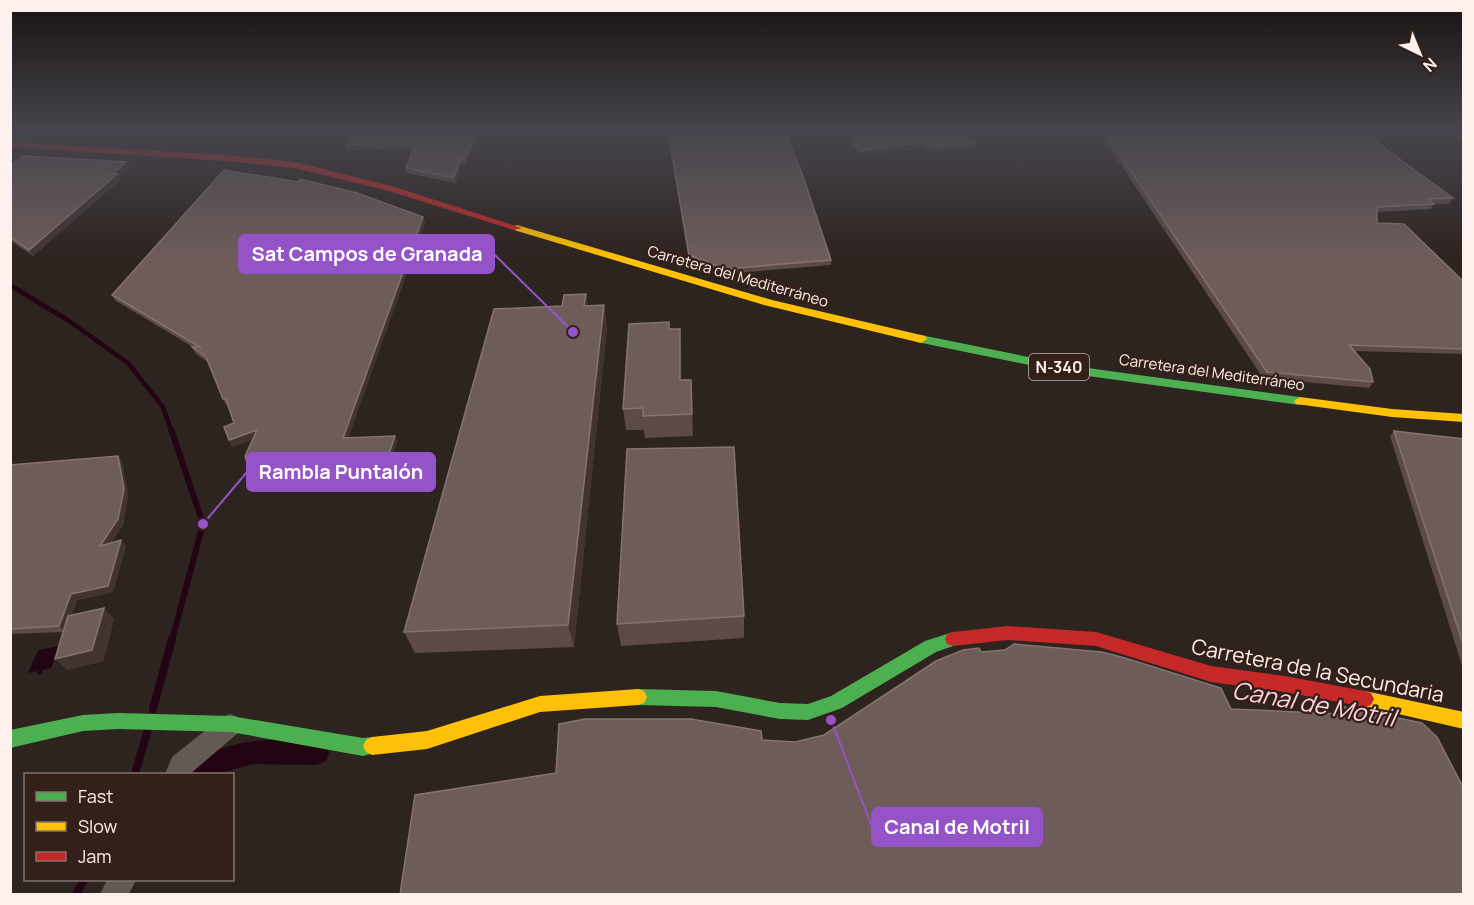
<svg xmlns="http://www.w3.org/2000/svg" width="1474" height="905" viewBox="0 0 1474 905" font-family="Manrope,sans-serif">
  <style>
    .water { fill: #230412 }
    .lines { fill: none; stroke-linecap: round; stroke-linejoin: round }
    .stream-far2 { stroke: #230412; stroke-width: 4.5 }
    .stream-far1 { stroke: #230412; stroke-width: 6 }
    .stream { stroke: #230412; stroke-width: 8 }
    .canal { fill: #230412; fill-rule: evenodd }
    .street { fill: #635a53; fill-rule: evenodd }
    .fast { fill: #4caf50; fill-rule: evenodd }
    .slow { fill: #ffc107; fill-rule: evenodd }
    .jam { fill: #c62828; fill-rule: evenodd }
    .wall { fill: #5c4a49 }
    .shaded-wall { fill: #423331 }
    .building { fill: #6e5c5b; stroke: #847372; stroke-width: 1.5 }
    .labels { text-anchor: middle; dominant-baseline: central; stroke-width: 4.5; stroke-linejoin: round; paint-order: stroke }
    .far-street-label { font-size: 15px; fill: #fef0ec; stroke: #332019 }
    .shield { fill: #332019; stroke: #c1b2ad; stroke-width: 1.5 }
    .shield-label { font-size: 16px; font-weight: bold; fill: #fef0ec }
    .near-street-label { font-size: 21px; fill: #fef0ec; stroke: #332019 }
    .near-water-label { font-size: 24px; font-style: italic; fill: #fed1e2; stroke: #332019 }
    .leader { fill: none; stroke: #9553c8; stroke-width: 2 }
    .callout-dot { fill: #9553c8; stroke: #332019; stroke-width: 2 }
    .callout { fill: #9553c8; stroke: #9553c8; stroke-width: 2 }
    .callout-label { font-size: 20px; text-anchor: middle; font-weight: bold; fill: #fff }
  </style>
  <rect width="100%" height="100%" fill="#2d231f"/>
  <path class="water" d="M60 646 51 668 43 670 41 674 37 675 38 671 28 673 38 650Z"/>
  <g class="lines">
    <path class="stream-far2" d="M10 285 69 321 128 363 163 407 171 430"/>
    <path class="stream-far1" d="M171 429 203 524 172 640"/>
    <g class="stream">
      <path d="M153 709 172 639"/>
      <path d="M135 774 147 733"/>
      <path d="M76 894 84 880"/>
    </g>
    <path class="canal" d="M268 740 317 741 326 745 329 753 326 761 317 765 253 764 218 774H182L186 765C212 750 238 741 268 740Z"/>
    <g class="street">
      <path d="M230 714 238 717 242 725 238 733 190 774H165L172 757 222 717Z"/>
      <path d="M107 880H136L129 894H100Z"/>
    </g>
    <g class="fast">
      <path d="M921 335 1073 366 1300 397 1306 401 1300 405 1073 374 917 342 915 339Z"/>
      <path d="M953 632 959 634 961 639 959 644 936 652 842 708 808 720 780 719 716 707 638 705 632 703 629 697 632 691 638 689 716 691 780 703 808 704 831 696 925 641Z"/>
      <path d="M118 713 231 716 363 738 372 737 378 740 381 746 378 752 363 756 231 732 118 729 83 731 10 748V730L83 715Z"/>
    </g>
    <g class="slow">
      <path d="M517 225 772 300 925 336 927 339 921 343 764 305 514 230V226Z"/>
      <path d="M1300 397 1392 409 1464 414V422L1392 417 1296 404 1294 401Z"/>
      <path d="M638 689 644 691 647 697 644 703 638 705 540 712 427 749 372 755 366 752 363 746 366 740 372 737 427 731 540 696Z"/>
      <path d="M1365 691 1464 712V729L1359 705 1356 699 1359 693Z"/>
    </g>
    <g class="jam">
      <path d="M10 142 226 155 295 162 395 187 522 228 514 230 389 191 295 168 226 161 10 147Z"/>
      <path d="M1008 626 1096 632 1211 666 1285 676 1365 691 1371 693 1374 699 1371 705 1365 707 1285 692 1211 682 1096 646 1008 640 953 646 947 644 945 639 947 634 953 632Z"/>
    </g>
  </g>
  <g class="wall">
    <path d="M291 132H480L466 165H461L456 183 407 173 406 168 414 148 347 150 346 145 352 133 292 136Z"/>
    <path d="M668 132H785L831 260V265L725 274 689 261Z"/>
    <path d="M845 132H968L976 143 975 148 928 151 924 147 860 156Z"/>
    <path d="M1099 132H1367L1382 146 1453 198 1449 204H1434L1431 209 1377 212V223L1464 282V354L1355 351 1373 382 1369 388 1263 378Z"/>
    <path d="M1451 132H1464V142Z"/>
    <path d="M126 162 129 167 118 176 120 180 33 256 10 240V165Z"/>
    <path d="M423 217 425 222 348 438 395 436 397 442 384 481 340 483 336 477 343 460 254 479 250 473 253 439 232 447 229 440 234 423 228 405 227 406 223 399 208 362 196 354 192 347H193L116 301 112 295Z"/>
    <path d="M586 294 588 306 604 305 607 327 574 647 415 653 404 632 562 306Z"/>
    <path d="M669 322V329L681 350V380H691L693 436 645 438 644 430H626L623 409Z"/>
    <path d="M1394 431 1464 439V672L1390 436Z"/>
    <path d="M118 456 122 462 128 495 123 525 111 543 126 546 113 592 77 600 71 616 114 619 103 661 67 670 64 632 10 634V465Z"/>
    <path d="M744 616V638L621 646 617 624Z"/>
    <path d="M981 652 1231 709 1335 714V712L1340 706 1464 789 762 740 795 742 824 735Z"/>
  </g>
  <g class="shaded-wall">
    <path d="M477 132H480L466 165 465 159Z"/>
    <path d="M925 142 924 147 860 156V151Z"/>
    <path d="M460 160 461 165 456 183 454 178Z"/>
    <path d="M126 162 129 167 118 176 120 180 33 256 29 250Z"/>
    <path d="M423 217 425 222 346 445 343 438Z"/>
    <path d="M586 294 589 316 584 306Z"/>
    <path d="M604 305 607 327 574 647 568 625Z"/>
    <path d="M680 329 681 350 682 402 680 380Z"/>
    <path d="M257 430 261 437 232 447 229 440Z"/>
    <path d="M395 436 397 442 384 481 382 475Z"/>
    <path d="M346 453 349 459 254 479 250 473Z"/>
    <path d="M118 456 122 462 128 495 123 525 105 552 100 546Z"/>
    <path d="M121 540 126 546 113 592 77 600 65 632 59 626 71 594Z"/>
    <path d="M104 608 114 619 103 661 67 670 55 659Z"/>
  </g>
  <g class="building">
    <path d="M353 132H477L465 159 460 160 454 178 406 168 416 142 346 145Z"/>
    <path d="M668 132H785L803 176 831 260 725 269 689 255Z"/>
    <path d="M848 132H968L976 143 929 146 925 142 860 151Z"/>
    <path d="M1104 132H1367L1382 146 1453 198 1428 199 1434 204 1377 207V223L1404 224 1464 282V349L1349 345 1370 369 1373 382 1267 372Z"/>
    <path d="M23 156 126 162 112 174H117L29 250 10 237V165Z"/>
    <path d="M224 170 298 182 300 179 357 193 423 217 343 438 395 436 382 475 336 477 346 453 250 473 245 456 257 430 229 440 224 427 234 423 226 399H223L206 357 192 347H200L112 295Z"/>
    <path d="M586 294 584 306 604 305 568 625 404 632 494 309 562 306 564 295Z"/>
    <path d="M669 322V329H680V380H691L692 414 643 416V408L623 409 629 324Z"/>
    <path d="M1394 431 1464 439V647Z"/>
    <path d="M734 447 744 616 617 624 627 449Z"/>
    <path d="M118 456 124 489 118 519 100 546 121 540 108 586 71 594 59 626 10 629V465Z"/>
    <path d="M104 608 92 650 55 659 68 616Z"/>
    <path d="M1014 644 1102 652 1125 658 1221 688 1231 709 1341 714 1340 706 1422 723 1437 737 1464 789V894H400L415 795 556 773 559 724 585 719H691L761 731 762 740 795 742 824 735 936 661 963 650 979 648 981 652 1005 650Z"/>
  </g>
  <linearGradient id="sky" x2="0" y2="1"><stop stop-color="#191311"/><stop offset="0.51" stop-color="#46454d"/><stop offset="1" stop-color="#46454d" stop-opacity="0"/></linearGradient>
  <rect width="1474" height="259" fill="url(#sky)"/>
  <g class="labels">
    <g class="far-street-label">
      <text transform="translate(738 276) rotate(16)">Carretera del Mediterráneo</text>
      <text transform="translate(1212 372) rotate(8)">Carretera del Mediterráneo</text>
    </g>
    <rect class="shield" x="1029" y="354" width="60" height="26" rx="4.5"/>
    <g class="shield-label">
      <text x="1059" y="367">N-340</text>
    </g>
    <g class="near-street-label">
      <text transform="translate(1318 670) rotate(11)">Carretera de la Secundaria</text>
    </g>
    <g class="near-water-label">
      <text transform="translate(1314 703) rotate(10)">Canal de Motril</text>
    </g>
  </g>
  <path class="leader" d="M573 332L494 254M203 524L247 472M831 720L872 827"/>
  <g class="callout-dot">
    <circle cx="573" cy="332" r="6"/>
    <circle cx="203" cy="524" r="6"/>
    <circle cx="831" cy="720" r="6"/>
  </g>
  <g class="callout">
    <rect x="239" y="235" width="255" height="38" rx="6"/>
    <rect x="247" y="453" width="188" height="38" rx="6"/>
    <rect x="872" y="808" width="170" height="38" rx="6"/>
  </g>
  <g class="callout-label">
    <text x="367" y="261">Sat Campos de Granada</text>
    <text x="341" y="479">Rambla Puntalón</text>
    <text x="957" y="834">Canal de Motril</text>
  </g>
  <rect width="1474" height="905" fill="none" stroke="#fef0ec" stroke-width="24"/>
  <rect x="24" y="773" width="210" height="108" fill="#332019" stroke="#84736d" stroke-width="1.5"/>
  <rect x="36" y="792" width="30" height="9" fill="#4caf50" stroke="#84736d" stroke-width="1.5"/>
  <text x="78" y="803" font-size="18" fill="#fef0ec">Fast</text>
  <rect x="36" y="822" width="30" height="9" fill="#ffc107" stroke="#84736d" stroke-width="1.5"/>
  <text x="78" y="833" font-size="18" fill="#fef0ec">Slow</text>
  <rect x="36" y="852" width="30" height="9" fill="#c62828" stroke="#84736d" stroke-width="1.5"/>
  <text x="78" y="863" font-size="18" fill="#fef0ec">Jam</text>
  <g transform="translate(1420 54) rotate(137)" stroke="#332019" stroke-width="4.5" paint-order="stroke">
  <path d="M0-4.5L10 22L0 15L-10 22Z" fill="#fef0ec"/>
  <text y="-9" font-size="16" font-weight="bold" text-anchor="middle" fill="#fef0ec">N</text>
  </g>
</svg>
